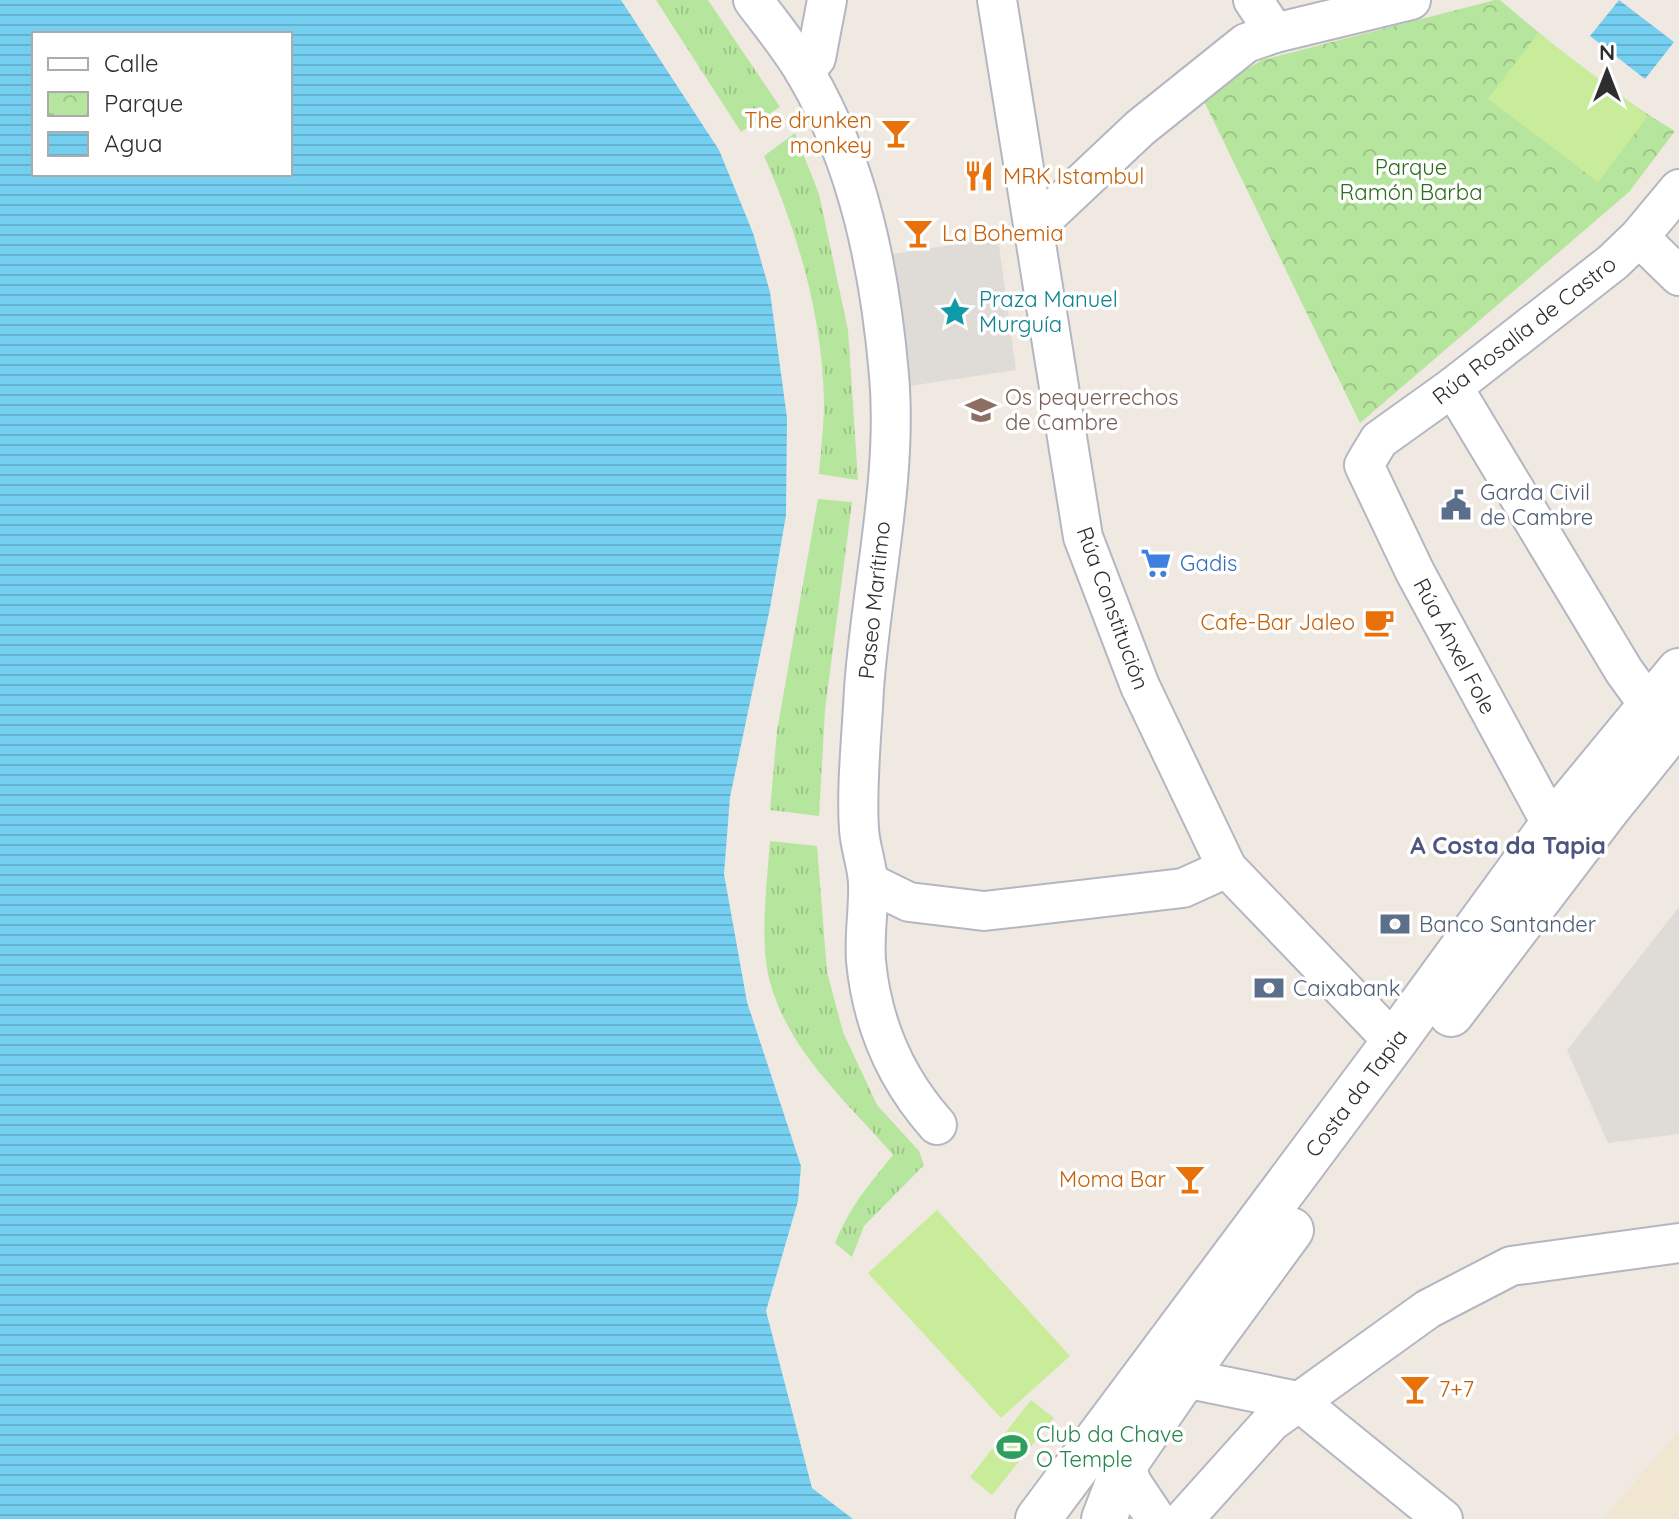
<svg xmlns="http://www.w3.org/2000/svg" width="1679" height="1519" viewBox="0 0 1679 1519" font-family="Quicksand,sans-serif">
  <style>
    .education { fill: #f0e6d1 }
    .grass { fill: url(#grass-tufts) }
    .park { fill: url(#park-crowns) }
    .pitch { fill: #c9ec9a }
    .plaza { fill: #dfdcd8 }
    .water { fill: url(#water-rules); fill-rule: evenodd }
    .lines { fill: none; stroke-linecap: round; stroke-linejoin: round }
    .minor-casing { stroke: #b4b7c1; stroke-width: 42 }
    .secondary-casing { stroke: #b4b7c1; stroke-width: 48 }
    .minor { stroke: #fff; stroke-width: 38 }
    .secondary { stroke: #fff; stroke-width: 44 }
    .labels { text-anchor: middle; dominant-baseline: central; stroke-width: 7; stroke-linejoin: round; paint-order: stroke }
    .food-label { font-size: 22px; fill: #c56008; stroke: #fff; text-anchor: end }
    .park-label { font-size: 22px; fill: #2c6e1b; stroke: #fff }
    .culture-label { font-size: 22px; fill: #0d838f; stroke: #fff; text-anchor: start }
    .street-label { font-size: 22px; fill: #2e2e2e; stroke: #fff }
    .education-label { font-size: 22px; fill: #785e54; stroke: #fff; text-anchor: start }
    .service-label { font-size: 22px; fill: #4e5e75; stroke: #fff; text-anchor: start }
    .shop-label { font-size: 22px; fill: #366cbe; stroke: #fff; text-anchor: start }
    .leisure-label { font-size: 22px; fill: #27864d; stroke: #fff; text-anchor: start }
    .neighbourhood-label { font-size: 24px; font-weight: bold; fill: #4d5680; stroke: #fff }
  </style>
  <defs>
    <pattern id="grass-tufts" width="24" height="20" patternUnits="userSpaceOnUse" patternTransform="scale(2)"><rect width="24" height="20" fill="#b6e59e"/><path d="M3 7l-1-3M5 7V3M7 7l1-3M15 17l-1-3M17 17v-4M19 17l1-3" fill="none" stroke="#9dc588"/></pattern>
    <pattern id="park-crowns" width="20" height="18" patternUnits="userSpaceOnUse" patternTransform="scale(2)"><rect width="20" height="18" fill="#b6e59e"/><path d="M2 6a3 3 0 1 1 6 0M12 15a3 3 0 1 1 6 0" fill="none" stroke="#9dc588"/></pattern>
    <pattern id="water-rules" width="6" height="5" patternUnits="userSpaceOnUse" patternTransform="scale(2)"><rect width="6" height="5" fill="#75cff0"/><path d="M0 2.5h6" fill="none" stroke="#66b2ce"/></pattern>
  </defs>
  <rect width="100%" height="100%" fill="#efe9e1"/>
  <path class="education" d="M1679 1431V1519H1603Z"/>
  <g class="grass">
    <path d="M656 0H708L780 107 741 132Z"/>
    <path d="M795 133 819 194 848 330 858 480 819 474C821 450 824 424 824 400 822 315 798 233 764 156Z"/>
    <path d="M818 499 852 502 825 710 819 816 770 810 777 731Z"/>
    <path d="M770 841 817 846 827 972 843 1032 877 1105 919 1151 924 1165 864 1226 852 1257 835 1243C851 1205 867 1187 893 1155 847 1101 790 1054 770 982 759 942 767 883 770 841Z"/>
  </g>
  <path class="park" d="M1495 0H1500C1555 47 1613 95 1675 131L1629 192 1360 423 1202 97 1262 60Z"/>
  <g class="pitch">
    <path d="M1538 33 1648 116 1598 182 1488 99Z"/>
    <path d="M937 1210 1070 1356 1001 1418 868 1273Z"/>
    <path d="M1031 1400 1054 1418 992 1495 970 1477Z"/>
  </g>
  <g class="plaza">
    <path d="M998 238 1016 370 910 386 893 254Z"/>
    <path d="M1679 907V1134L1608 1143 1567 1050Z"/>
  </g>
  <g class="water">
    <path d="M0 0H621L719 150 753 233 770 292 787 418 786 515 770 608 730 797 724 874 747 1002 801 1166 798 1201 766 1311 812 1488 853 1519H0ZM290 34V174H34V34Z"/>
    <path d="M1619 0 1674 42 1645 79 1590 36Z"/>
  </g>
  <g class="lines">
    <g class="minor-casing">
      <g id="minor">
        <path d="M753 0C771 24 791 48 806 74 859 165 880 271 889 375 898 477 871 588 864 689 862 732 856 787 859 829 860 847 867 864 868 882 869 909 864 935 866 961 872 1023 896 1079 937 1125"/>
        <path d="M997 0 1083 537 1140 686 1227 868 1394 1042"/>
        <path d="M1253 0 1275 33"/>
        <path d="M804 71 816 58 827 0"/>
        <path d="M1035 227 1140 128 1246 43 1275 33 1411 0"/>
        <path d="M1639 237 1679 276"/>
        <path d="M1453 387 1624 671 1650 707"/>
        <path d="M1552 825 1415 572 1364 465 1379 440 1453 387 1613 262 1639 237 1679 189"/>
        <path d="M868 882 909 902 984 911 1183 888 1227 868"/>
        <path d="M1184 1378 1298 1401 1443 1519"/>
        <path d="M1125 1464 1132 1483 1156 1519"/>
        <path d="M1184 1519 1271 1422 1428 1309 1511 1266 1679 1243"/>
      </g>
    </g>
    <g class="secondary-casing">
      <g id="secondary">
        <path d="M1451 1014 1608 808 1679 720"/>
        <path d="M1038 1519 1394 1042 1552 825 1679 671"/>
        <path d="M1104 1519 1125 1464 1209 1342 1291 1230"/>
      </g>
    </g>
    <use href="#minor" class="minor"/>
    <use href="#secondary" class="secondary"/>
  </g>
  <defs>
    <g id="bar-bare" transform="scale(2.4)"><path d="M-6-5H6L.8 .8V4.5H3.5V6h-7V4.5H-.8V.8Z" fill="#e8710a" stroke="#fff" stroke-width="2.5" paint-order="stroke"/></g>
    <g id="restaurant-bare" transform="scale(2.4)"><path d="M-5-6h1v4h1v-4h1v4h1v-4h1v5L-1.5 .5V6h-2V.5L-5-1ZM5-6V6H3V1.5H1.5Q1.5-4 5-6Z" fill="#e8710a" stroke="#fff" stroke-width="2.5" paint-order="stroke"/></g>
    <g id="sight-bare" transform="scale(2.4)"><path d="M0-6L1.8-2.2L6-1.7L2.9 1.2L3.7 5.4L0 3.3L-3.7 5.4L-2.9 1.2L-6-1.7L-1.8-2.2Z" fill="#0f9aa8" stroke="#fff" stroke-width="2.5" paint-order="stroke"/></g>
    <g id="school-bare" transform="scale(2.4)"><path d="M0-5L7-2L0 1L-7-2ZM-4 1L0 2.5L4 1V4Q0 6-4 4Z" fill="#8d6e63" stroke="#fff" stroke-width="2.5" paint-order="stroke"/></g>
    <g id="civic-bare" transform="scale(2.4)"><path d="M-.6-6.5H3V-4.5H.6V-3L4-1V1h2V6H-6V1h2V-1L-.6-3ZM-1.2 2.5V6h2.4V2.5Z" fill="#5c6f8a" stroke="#fff" stroke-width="2.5" paint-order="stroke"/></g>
    <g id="supermarket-bare" transform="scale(2.4)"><path d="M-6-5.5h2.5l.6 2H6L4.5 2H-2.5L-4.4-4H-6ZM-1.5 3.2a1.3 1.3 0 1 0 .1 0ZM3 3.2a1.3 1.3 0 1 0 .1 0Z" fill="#3f7fe0" stroke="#fff" stroke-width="2.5" paint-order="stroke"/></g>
    <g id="cafe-bare" transform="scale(2.4)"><path d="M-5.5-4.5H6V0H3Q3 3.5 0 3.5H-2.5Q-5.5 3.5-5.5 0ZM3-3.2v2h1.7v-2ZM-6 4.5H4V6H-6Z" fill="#e8710a" stroke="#fff" stroke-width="2.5" paint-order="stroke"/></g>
    <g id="bank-bare" transform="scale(2.4)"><path d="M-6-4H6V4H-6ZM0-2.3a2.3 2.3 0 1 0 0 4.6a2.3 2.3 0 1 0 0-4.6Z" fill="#5c6f8a" stroke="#fff" stroke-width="2.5" paint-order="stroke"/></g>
    <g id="stadium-bare" transform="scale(2.4)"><path d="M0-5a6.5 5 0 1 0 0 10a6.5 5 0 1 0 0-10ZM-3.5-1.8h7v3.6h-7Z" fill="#2e9e5b" stroke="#fff" stroke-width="2.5" paint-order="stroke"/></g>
  </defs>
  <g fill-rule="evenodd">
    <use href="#bar-bare" x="896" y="133"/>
    <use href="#restaurant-bare" x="979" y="176"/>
    <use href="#bar-bare" x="918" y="233"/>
    <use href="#sight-bare" x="955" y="312"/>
    <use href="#school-bare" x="981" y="410"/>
    <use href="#civic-bare" x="1456" y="505"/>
    <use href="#supermarket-bare" x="1156" y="563"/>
    <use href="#cafe-bare" x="1379" y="622"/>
    <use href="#bank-bare" x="1395" y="924"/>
    <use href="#bank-bare" x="1269" y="988"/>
    <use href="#bar-bare" x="1190" y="1179"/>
    <use href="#bar-bare" x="1415" y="1389"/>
    <use href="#stadium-bare" x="1012" y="1447"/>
  </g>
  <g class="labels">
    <g class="food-label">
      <text x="872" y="120">The drunken<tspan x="872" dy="25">monkey</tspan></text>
      <text x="1003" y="176" text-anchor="start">MRK Istambul</text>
      <text x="942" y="233" text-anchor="start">La Bohemia</text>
      <text x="1355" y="622">Cafe-Bar Jaleo</text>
      <text x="1166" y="1179">Moma Bar</text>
      <text x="1439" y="1389" text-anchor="start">7+7</text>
    </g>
    <g class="park-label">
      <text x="1411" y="167">Parque<tspan x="1411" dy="25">Ramón Barba</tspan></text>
    </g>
    <g class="culture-label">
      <text x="979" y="299">Praza Manuel<tspan x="979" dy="25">Murguía</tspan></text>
    </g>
    <g class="street-label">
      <text transform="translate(1524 330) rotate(-38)">Rúa Rosalía de Castro</text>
      <text transform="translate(874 600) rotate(-84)">Paseo Marítimo</text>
      <text transform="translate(1113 608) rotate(70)">Rúa Constitución</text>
      <text transform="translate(1455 646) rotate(62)">Rúa Ánxel Fole</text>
      <text transform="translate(1356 1093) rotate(-53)">Costa da Tapia</text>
    </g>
    <g class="education-label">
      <text x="1005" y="397">Os pequerrechos<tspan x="1005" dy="25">de Cambre</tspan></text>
    </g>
    <g class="service-label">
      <text x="1480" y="492">Garda Civil<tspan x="1480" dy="25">de Cambre</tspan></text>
      <text x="1419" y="924">Banco Santander</text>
      <text x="1293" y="988">Caixabank</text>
    </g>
    <g class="shop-label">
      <text x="1180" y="563">Gadis</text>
    </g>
    <g class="leisure-label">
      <text x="1036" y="1434">Club da Chave<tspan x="1036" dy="25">O Temple</tspan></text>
    </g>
    <g class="neighbourhood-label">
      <text x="1508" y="845">A Costa da Tapia</text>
    </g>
  </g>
  <rect x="32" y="32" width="260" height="144" fill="#ffffff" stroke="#ababab" stroke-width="2"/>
  <rect x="48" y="58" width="40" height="12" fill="#ffffff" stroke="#ababab" stroke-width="2"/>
  <text x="104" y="72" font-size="24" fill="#2e2e2e">Calle</text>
  <rect x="48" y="92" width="40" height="24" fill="url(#park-crowns)" stroke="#ababab" stroke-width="2"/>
  <text x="104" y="112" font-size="24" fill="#2e2e2e">Parque</text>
  <rect x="48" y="132" width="40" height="24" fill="url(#water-rules)" stroke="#ababab" stroke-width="2"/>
  <text x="104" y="152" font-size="24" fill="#2e2e2e">Agua</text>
  <g transform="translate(1607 72)" stroke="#ffffff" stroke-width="6" paint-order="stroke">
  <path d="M0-6L14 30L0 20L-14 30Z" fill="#2e2e2e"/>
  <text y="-12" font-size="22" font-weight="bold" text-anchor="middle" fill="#2e2e2e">N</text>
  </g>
</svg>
